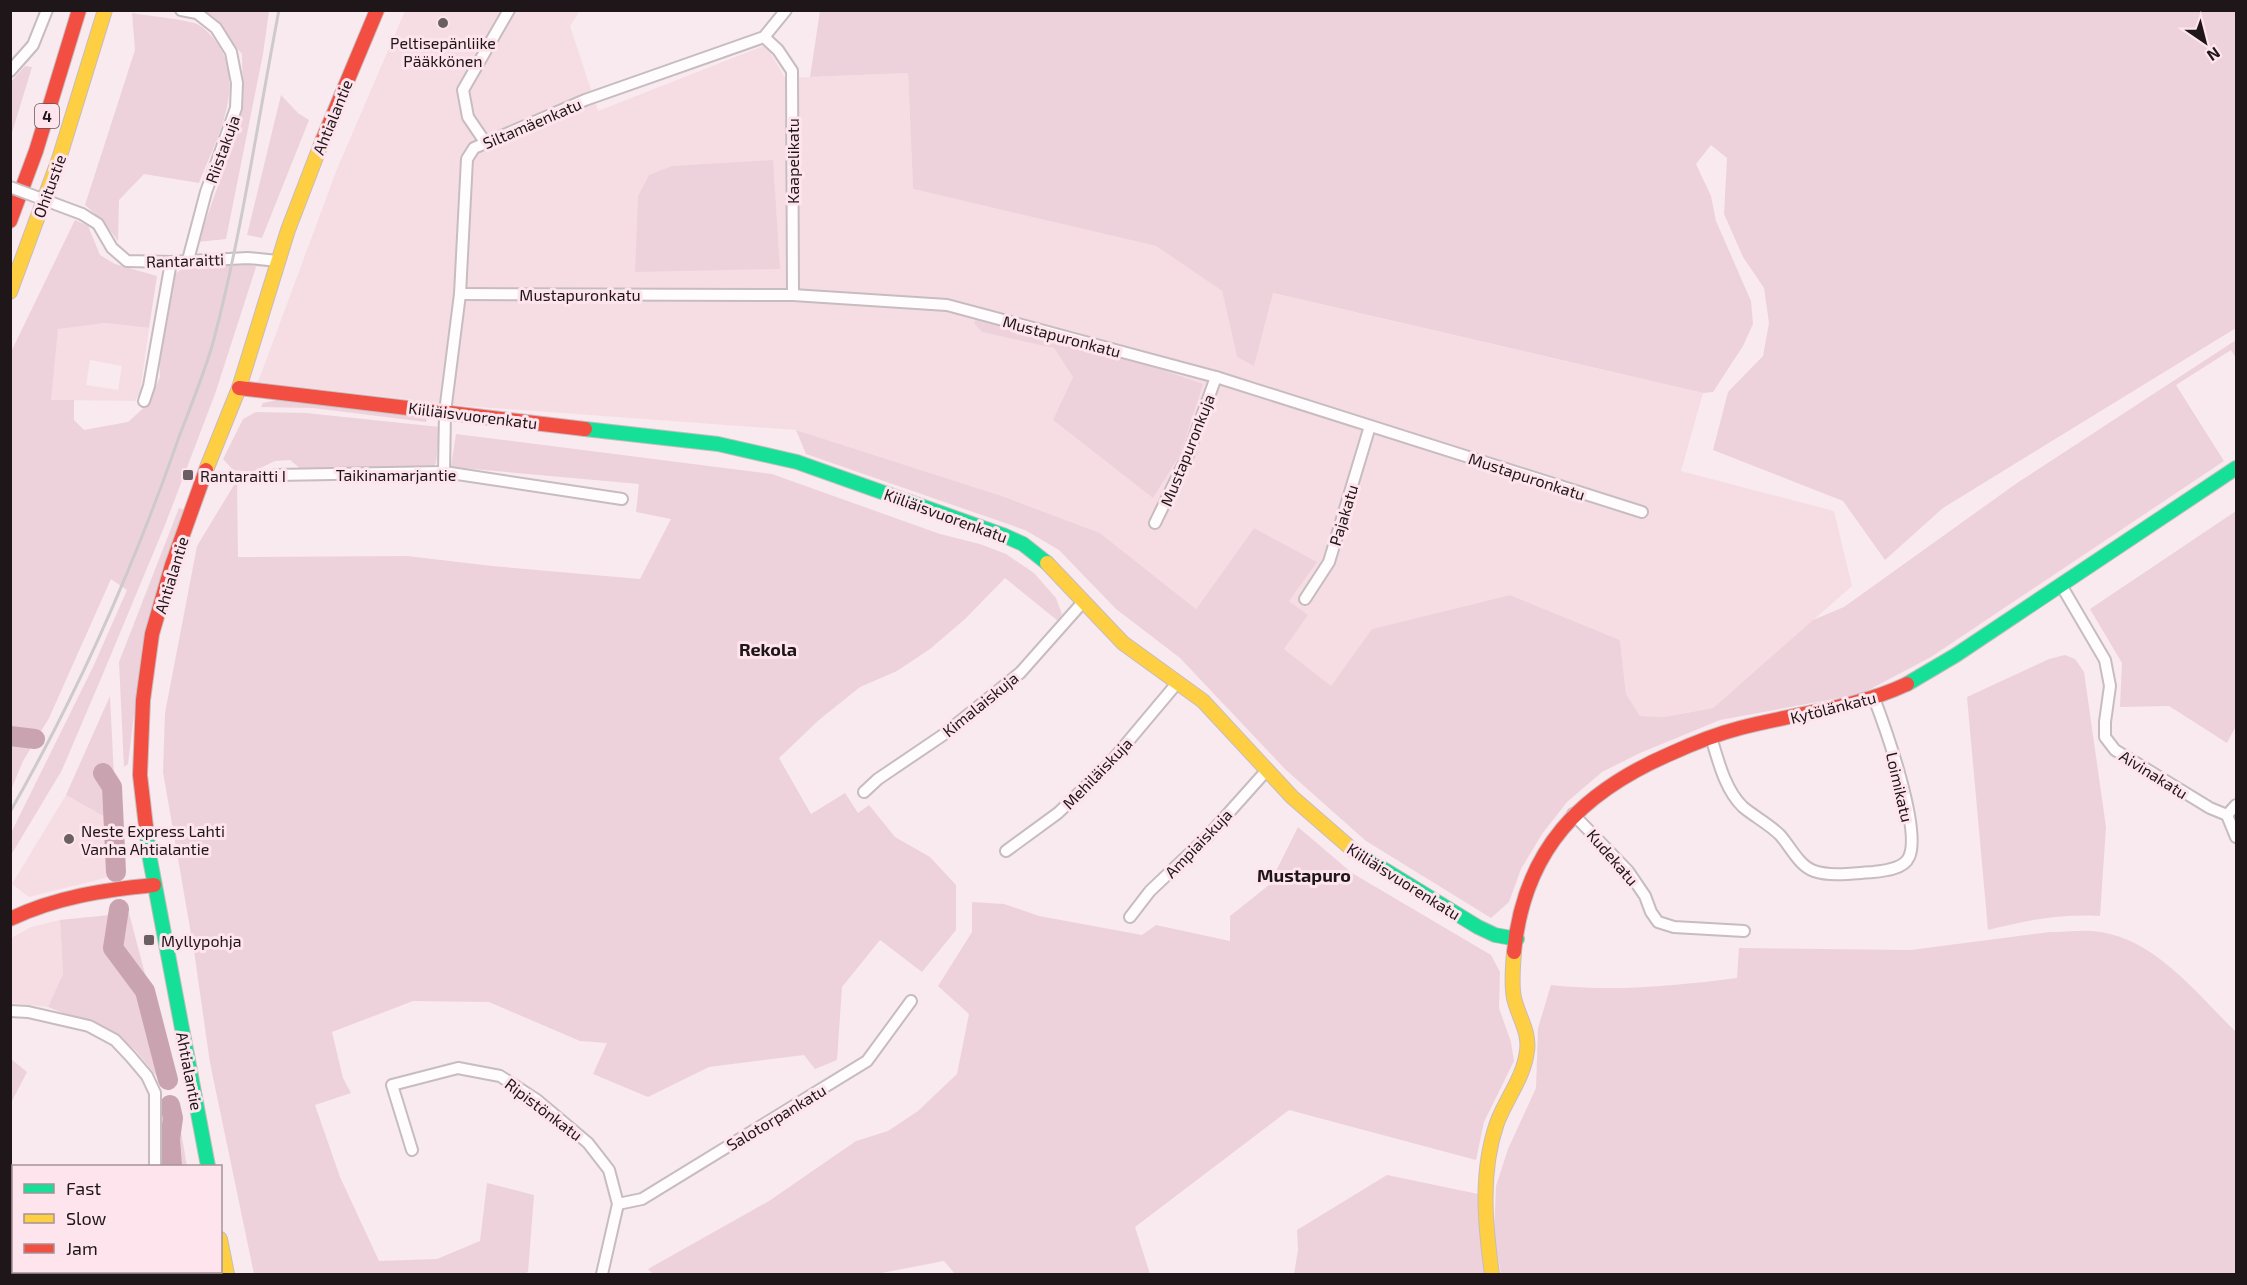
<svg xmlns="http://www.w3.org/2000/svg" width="2247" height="1285" viewBox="0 0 2247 1285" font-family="'Exo 2',sans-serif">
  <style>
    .built { fill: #f6dde4; fill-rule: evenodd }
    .green { fill: #eed2db }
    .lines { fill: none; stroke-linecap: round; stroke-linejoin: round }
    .river { stroke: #caa3b0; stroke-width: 20 }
    .street-casing { stroke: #c7bcbf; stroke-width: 14 }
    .fast-casing { stroke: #c7bcbf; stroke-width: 16 }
    .slow-casing { stroke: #c7bcbf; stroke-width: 16 }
    .jam-casing { stroke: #c7bcbf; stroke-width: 16 }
    .street { stroke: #fefcfc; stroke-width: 10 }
    .fast { stroke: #16e098; stroke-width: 14 }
    .slow { stroke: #ffcf43; stroke-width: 14 }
    .jam { stroke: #f24e42; stroke-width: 14 }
    .rail { stroke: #cecaca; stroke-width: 3 }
    .street-bridge-casing { stroke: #c7bcbf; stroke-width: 14; stroke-linecap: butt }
    .street-bridge { stroke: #fefcfc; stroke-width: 10 }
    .poi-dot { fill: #6a6063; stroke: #fee4ec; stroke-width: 2 }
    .labels { text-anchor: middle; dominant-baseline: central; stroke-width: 6; stroke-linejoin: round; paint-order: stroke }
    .shield { fill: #fee4ec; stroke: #615458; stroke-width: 1.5 }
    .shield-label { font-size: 15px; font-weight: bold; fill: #1e1618 }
    .poi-label { font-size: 16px; fill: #1e1618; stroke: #fee4ec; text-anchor: start }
    .street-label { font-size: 16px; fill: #1e1618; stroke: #fee4ec }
    .neighbourhood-label { font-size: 18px; font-weight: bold; fill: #1e1618; stroke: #fee4ec }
  </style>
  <rect width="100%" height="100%" fill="#f8eaee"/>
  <g class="built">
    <path d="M405 11H580L570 26 598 111 766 45 785 78 908 73 913 189 1156 246 1222 291 1237 357 1254 366 1272 293 1703 393 1681 471 1834 511 1852 586 1713 708 1664 717 1640 716 1626 694 1620 640 1510 595 1372 629 1332 687 1284 649 1307 615 1289 601 1254 528 1196 609 1100 533 1002 496 796 430 466 406 258 382 337 169Z"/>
    <path d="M105 323 149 328 140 392 135 401 50 400 58 328ZM90 360 122 366 118 390 86 385Z"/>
    <path d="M66 795 111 820 113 876 29 897 12 884Z"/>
    <path d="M60 920 63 974 48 1007 11 1003V938L31 927Z"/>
  </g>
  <g class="green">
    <path d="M206 11H269L263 54 226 239 198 242 231 149 243 103 242 54Z"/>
    <path d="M820 11H2236V328L1943 508 1885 560 1843 501 1713 450 1728 392 1763 356 1769 323 1764 288 1743 257 1724 214 1727 158 1711 145 1696 164 1711 196 1716 221 1751 301 1753 324 1743 346 1713 392 1703 393 1273 293 1254 366 1237 357 1222 291 1156 246 913 189 908 73 810 77Z"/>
    <path d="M132 13C148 16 183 19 197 24 204 27 212 36 217 43 247 86 216 140 199 183L144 174 119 200 118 241 104 222 85 205 135 50Z"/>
    <path d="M25 66 32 67 11 136V82Z"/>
    <path d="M281 95 298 113 309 120 262 238 247 235Z"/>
    <path d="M773 160 780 269 635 272 638 196 649 175 672 166Z"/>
    <path d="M75 220 88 226 100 255 115 264 157 276 149 328 105 323 58 329 51 400H74V420L84 430 128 422 147 405 160 377 159 357 171 277 182 269 251 264 256 267 215 394 165 525 105 669 62 770 11 855V833L94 665 127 590 111 579 49 718 23 761 11 790 10 354Z"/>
    <path d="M977 317 1116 354 1203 384 1180 455 1153 498 1053 420 1073 377 1054 348 982 332 974 323Z"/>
    <path d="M2236 340V358L2231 350 2176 385 2224 461 1931 657 1861 694 1720 720 1640 753 1602 772 1567 802 1542 834 1521 869 1509 902 1491 918 1366 841 1286 770 1180 658 1116 609 1059 550 1025 530 806 454 796 430 1002 496 1100 533 1196 609 1254 528 1317 562 1289 601 1308 615 1284 649 1331 686 1372 629 1510 595 1620 640 1626 694 1640 716 1664 717 1713 708 1813 620 1844 607 2017 483Z"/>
    <path d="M277 400 326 403 428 414 426 422 313 408 261 407 263 403Z"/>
    <path d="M256 412 306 413 440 427 436 463 433 467 302 470 290 460 275 461 252 472 233 470 223 459 243 419Z"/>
    <path d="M456 434 772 474 940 534 980 544 1006 554 1034 573 1056 598 1062 614 1058 621 1005 578 965 619 930 649 897 671 860 687 819 720 779 758 811 814 845 793 858 813 869 805 895 837 930 857 956 885V930L922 972 880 940 842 987 837 1060 815 1069 804 1055 709 1067 648 1097 593 1074 607 1043 580 1041 489 1002 413 1001 332 1032 343 1078 351 1093 315 1105 340 1177 379 1261 437 1259 480 1241 487 1183 534 1195 528 1272 523 1274H254L210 1063 194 951 163 772 165 713 197 546 237 480 238 557 407 556 492 566 640 579 671 519 636 512 639 484 451 467Z"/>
    <path d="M179 508 184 510 142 648 128 764 124 767 119 662Z"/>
    <path d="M2236 511V726L2227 743 2169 706 2120 707 2122 663 2090 609Z"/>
    <path d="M2065 655 2075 659 2084 672 2106 827 2100 916C2059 914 2028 920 1988 930L1967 697 2049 659Z"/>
    <path d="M110 696 114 777 107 818 66 795Z"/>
    <path d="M1298 827 1352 873 1491 955 1500 972 1499 1008 1511 1042 1514 1061 1484 1122 1476 1160 1289 1110 1135 1227 1150 1274H955L944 1261 876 1274H653L648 1269 769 1201 856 1141 888 1131 918 1111 957 1074 969 1014 938 986 972 932V902L1004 904 1039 916 1142 935 1156 925 1230 941V916L1269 885Z"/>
    <path d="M129 913 172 1077 161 1082 137 1052 116 1034 48 1007 63 974 60 920Z"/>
    <path d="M2050 932C2066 932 2084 929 2101 932 2157 941 2198 995 2236 1032V1274H1501L1494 1236 1496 1186 1508 1149 1536 1088 1538 1028 1551 985C1613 992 1675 986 1737 978L1739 948 1911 950Z"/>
    <path d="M11 1059 27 1072 11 1103Z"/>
    <path d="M175 1098 187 1166H163L161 1101Z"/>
    <path d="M1387 1175 1478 1194 1487 1274H1294L1298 1250 1297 1230Z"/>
  </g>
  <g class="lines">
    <g class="river">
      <path d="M10 736 35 739"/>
      <path d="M103 773 112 787 116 872"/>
      <path d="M119 909 113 948 145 991 168 1080"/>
      <path d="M170 1105 173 1118 170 1139 172 1166"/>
      <path d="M194 1272V1274"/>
    </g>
    <g class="street-casing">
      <g id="street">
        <path d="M181 10 197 13 216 28 231 52 237 83 236 108 206 192 188 260"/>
        <path d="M764 37 778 50 792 71 793 295"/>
        <path d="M10 71 33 45 47 10"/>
        <path d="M485 142 468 117 463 90 509 10"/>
        <path d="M82 214 98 224 112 248 127 261 171 262 248 258 278 261"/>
        <path d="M460 294 793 295 947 305 1216 377 1642 512"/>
        <path d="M144 401 149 386 171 262"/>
        <path d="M444 472 445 412 460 294 467 159 474 148 585 100 764 37 786 10"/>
        <path d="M276 475 444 472 622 499"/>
        <path d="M1155 523 1188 455 1216 377"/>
        <path d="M2061 585 2105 660 2110 686 2105 722V737L2115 750 2210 808 2227 815 2236 837"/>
        <path d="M1305 599 1329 562 1370 426"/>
        <path d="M1711 737C1718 760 1725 790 1743 807 1755 817 1769 824 1780 835 1790 846 1799 866 1814 871 1831 877 1855 873 1873 872 1884 871 1904 869 1909 857 1922 830 1885 727 1874 698"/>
        <path d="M864 792 878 779 943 735 1020 673 1083 602"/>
        <path d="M1573 814 1628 871 1645 896 1651 912 1658 922 1674 927 1744 931"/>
        <path d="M2227 815 2236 805"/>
        <path d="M1006 851 1058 813 1110 763 1178 682"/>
        <path d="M1130 917 1150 891 1208 836 1267 770"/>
        <path d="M10 1011 28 1012 89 1026 115 1040 131 1057 147 1076 155 1093V1166"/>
        <path d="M412 1150 392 1085 458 1068 500 1076 537 1100 588 1143 609 1170 618 1204 602 1274"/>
        <path d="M618 1204 642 1199 867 1061 911 1001"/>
        <path d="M166 1274V1272"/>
      </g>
    </g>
    <g class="fast-casing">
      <g id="fast">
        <path d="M585 429 718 444 797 462 1003 535 1023 544 1047 563"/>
        <path d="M1907 684 1956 655 2236 468"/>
        <path d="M146 827 149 854 208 1166"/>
        <path d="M1354 851 1478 927 1495 935 1517 939"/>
      </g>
    </g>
    <g class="slow-casing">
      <g id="slow">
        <path d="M10 292 59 159 105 10"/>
        <path d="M206 470 239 388 288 230 323 139"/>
        <path d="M1047 563 1123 643 1203 701 1292 797 1354 851"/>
        <path d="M220 1239 227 1274"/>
        <path d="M1492 1274C1485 1224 1480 1172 1497 1123 1506 1099 1524 1077 1527 1051 1530 1032 1518 1016 1514 998 1511 983 1513 967 1514 952"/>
      </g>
    </g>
    <g class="jam-casing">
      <g id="jam">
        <path d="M323 139 377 10"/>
        <path d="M10 221 36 151 79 10"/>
        <path d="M239 388 585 429"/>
        <path d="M146 827 140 775 143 700 152 634 172 565 206 470"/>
        <path d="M10 919C56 897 104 890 154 885"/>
        <path d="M1514 952C1524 849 1581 792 1672 753 1694 743 1717 734 1740 728 1796 713 1854 709 1907 684"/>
      </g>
    </g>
    <use href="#street" class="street"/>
    <use href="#fast" class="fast"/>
    <use href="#slow" class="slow"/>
    <use href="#jam" class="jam"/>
    <path class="rail" d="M10 812C78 693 134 566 179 437 191 405 205 372 214 339 242 232 258 119 279 10"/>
    <g class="street-bridge-casing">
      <path id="street-bridge" d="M10 187 82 214"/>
    </g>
    <use href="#street-bridge" class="street-bridge"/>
  </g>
  <g class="poi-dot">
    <circle cx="443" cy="23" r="6"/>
    <rect x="182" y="469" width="12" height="12" rx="3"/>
    <circle cx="69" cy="839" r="6"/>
    <rect x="143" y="934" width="12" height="12" rx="3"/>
  </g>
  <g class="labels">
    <rect class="shield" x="35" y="104" width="24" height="24" rx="4.5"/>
    <g class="shield-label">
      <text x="47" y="116">4</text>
    </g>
    <g class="poi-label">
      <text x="443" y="42" text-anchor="middle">Peltisepänliike<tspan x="443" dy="18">Pääkkönen</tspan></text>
      <text x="200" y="475">Rantaraitti I</text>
      <text x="81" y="830">Neste Express Lahti<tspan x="81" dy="18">Vanha Ahtialantie</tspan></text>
      <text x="161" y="940">Myllypohja</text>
    </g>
    <g class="street-label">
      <text transform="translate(332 117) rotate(-68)">Ahtialantie</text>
      <text transform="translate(532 123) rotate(-23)">Siltamäenkatu</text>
      <text transform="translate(222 149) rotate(-70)">Riistakuja</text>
      <text transform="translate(792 161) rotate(-90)">Kaapelikatu</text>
      <text transform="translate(49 186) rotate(-70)">Ohitustie</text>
      <text transform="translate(185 260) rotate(-2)">Rantaraitti</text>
      <text x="580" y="294">Mustapuronkatu</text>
      <text transform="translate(1062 336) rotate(15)">Mustapuronkatu</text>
      <text transform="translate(473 415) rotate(7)">Kiiliäisvuorenkatu</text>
      <text transform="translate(1187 450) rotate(-68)">Mustapuronkuja</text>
      <text x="396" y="474">Taikinamarjantie</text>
      <text transform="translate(1527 476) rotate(18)">Mustapuronkatu</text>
      <text transform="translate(946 515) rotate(20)">Kiiliäisvuorenkatu</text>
      <text transform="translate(1343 515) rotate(-73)">Pajakatu</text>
      <text transform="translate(171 575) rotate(-73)">Ahtialantie</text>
      <text transform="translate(980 704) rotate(-39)">Kimalaiskuja</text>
      <text transform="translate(1833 707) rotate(-14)">Kytölänkatu</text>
      <text transform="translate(1097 773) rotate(-46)">Mehiläiskuja</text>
      <text transform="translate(2154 774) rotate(32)">Aivinakatu</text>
      <text transform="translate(1900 787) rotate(77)">Loimikatu</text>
      <text transform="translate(1198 843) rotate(-46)">Ampiaiskuja</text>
      <text transform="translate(1613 857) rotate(49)">Kudekatu</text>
      <text transform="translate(1404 881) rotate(32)">Kiiliäisvuorenkatu</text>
      <text transform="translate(190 1071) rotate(79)">Ahtialantie</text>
      <text transform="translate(544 1109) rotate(37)">Ripistönkatu</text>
      <text transform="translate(776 1117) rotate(-31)">Salotorpankatu</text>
    </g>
    <g class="neighbourhood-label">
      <text x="768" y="649">Rekola</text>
      <text x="1304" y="875">Mustapuro</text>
    </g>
  </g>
  <rect width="2247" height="1285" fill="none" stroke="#1e1618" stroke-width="24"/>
  <rect x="12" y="1165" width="210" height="108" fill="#fee4ec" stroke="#a49297" stroke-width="1.5"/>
  <rect x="24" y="1184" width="30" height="9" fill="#16e098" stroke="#a49297" stroke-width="1.5"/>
  <text x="66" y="1195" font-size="18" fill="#1e1618">Fast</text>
  <rect x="24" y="1214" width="30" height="9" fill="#ffcf43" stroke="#a49297" stroke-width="1.5"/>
  <text x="66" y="1225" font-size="18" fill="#1e1618">Slow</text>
  <rect x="24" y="1244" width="30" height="9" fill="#f24e42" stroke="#a49297" stroke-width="1.5"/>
  <text x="66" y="1255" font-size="18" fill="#1e1618">Jam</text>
  <g transform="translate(2205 42) rotate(145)" stroke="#fee4ec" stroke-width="4.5" paint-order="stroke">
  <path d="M0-4.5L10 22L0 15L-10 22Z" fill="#1e1618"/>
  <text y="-9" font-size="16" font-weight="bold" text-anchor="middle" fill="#1e1618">N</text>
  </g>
</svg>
